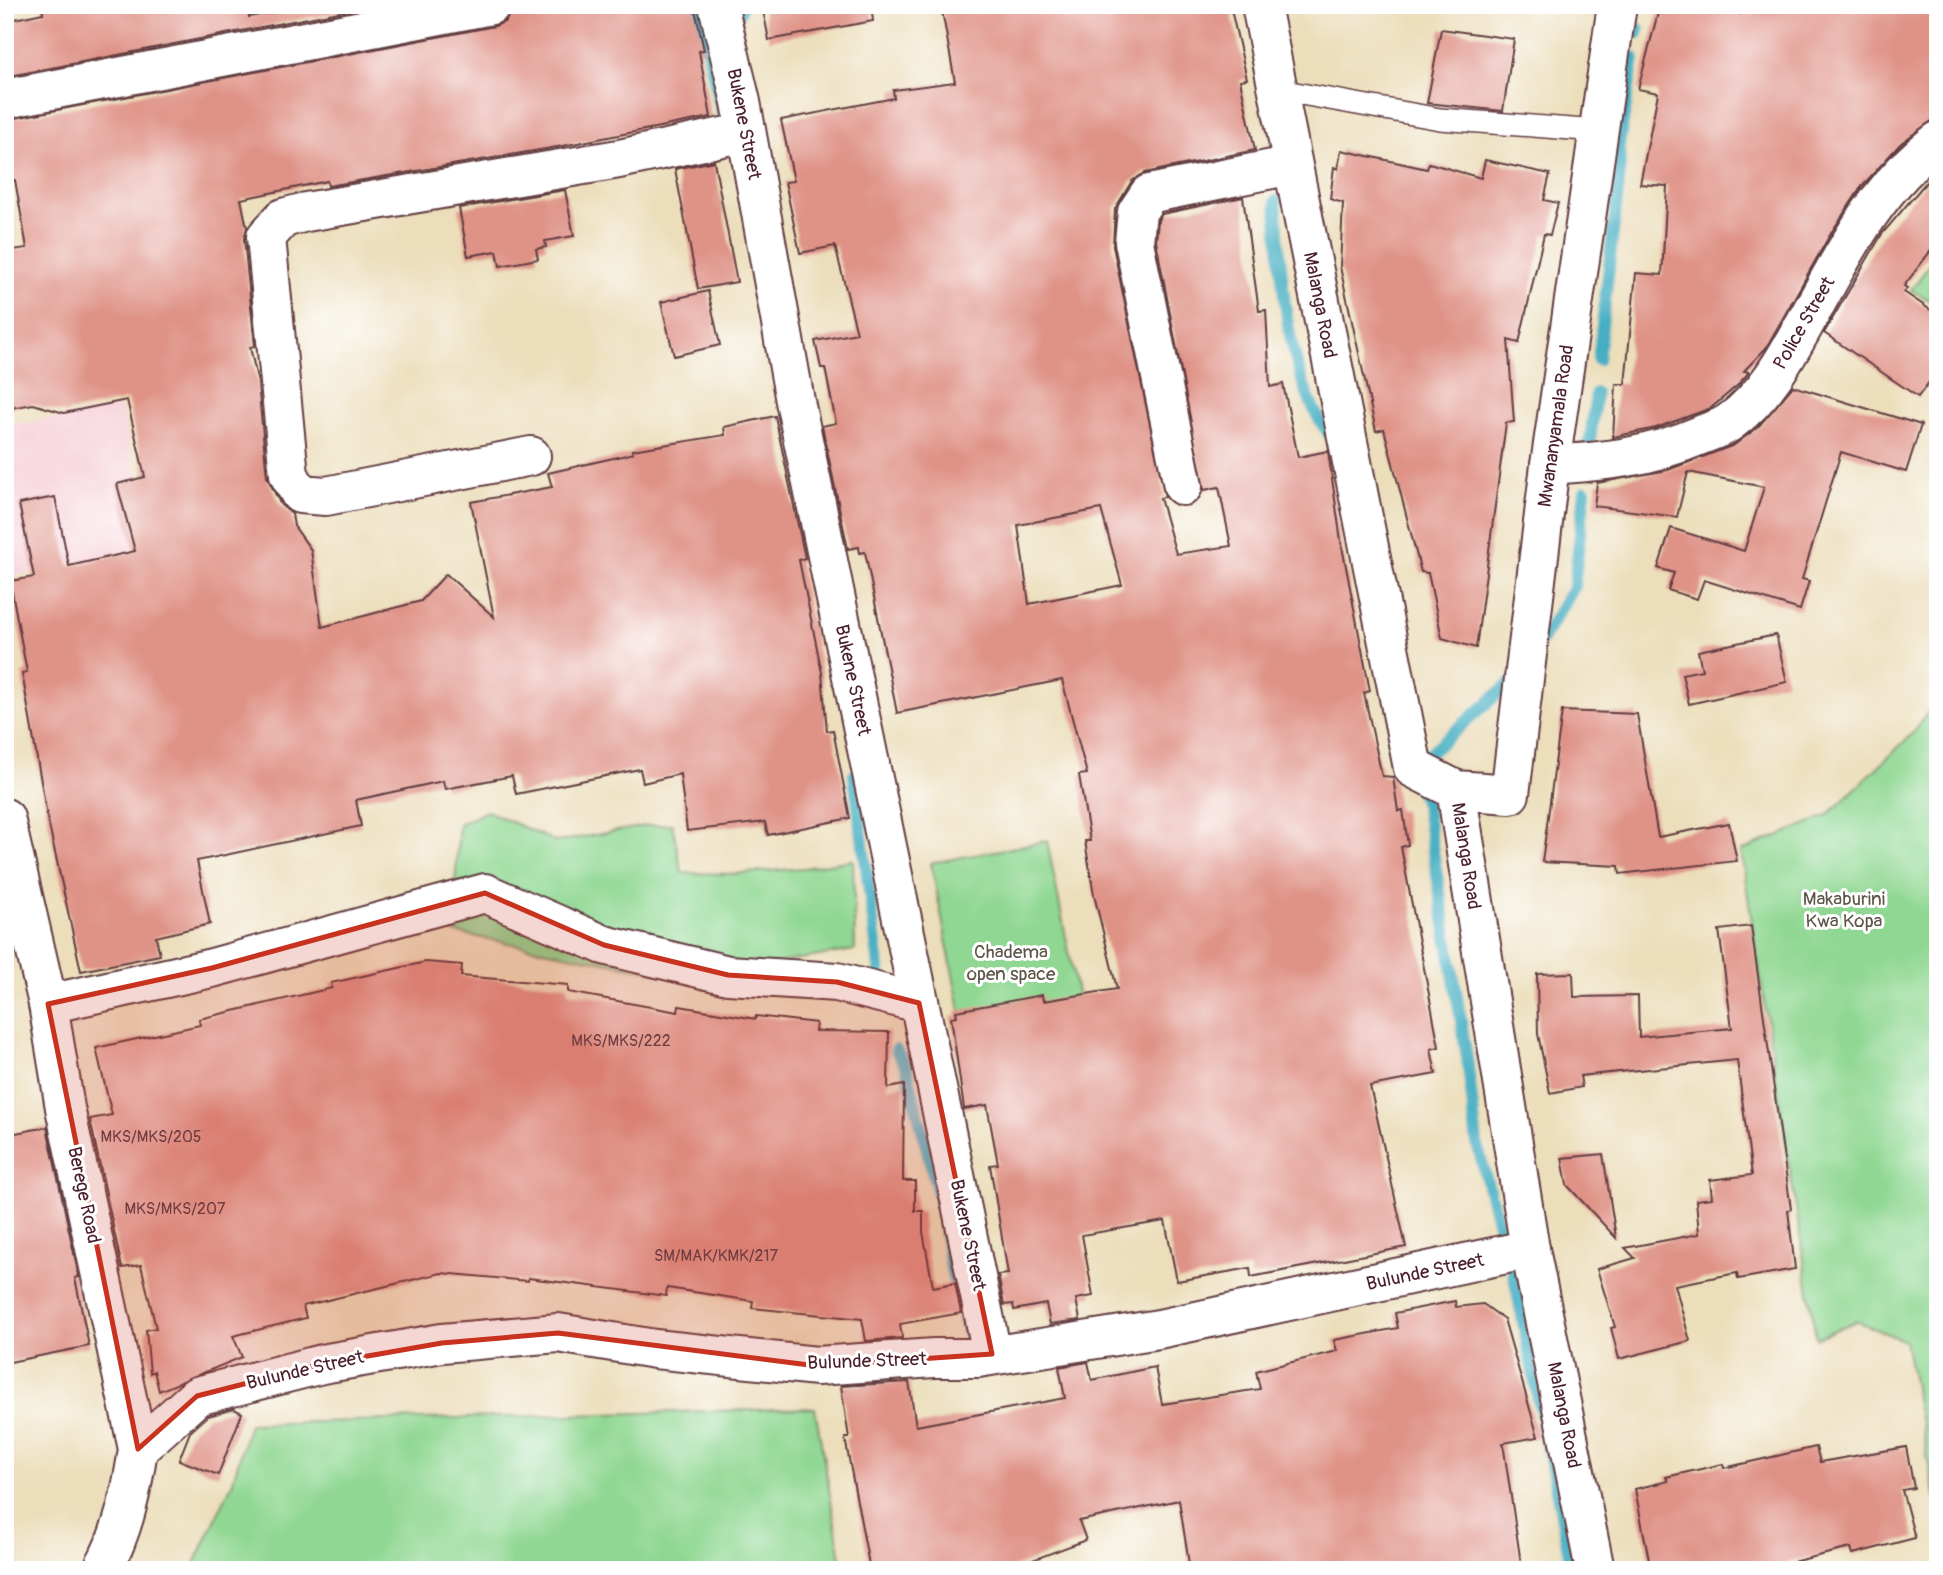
<svg xmlns="http://www.w3.org/2000/svg" width="1943" height="1575" viewBox="0 0 1943 1575" font-family="Pangolin,sans-serif">
  <style>
    .built { fill: #f6cfd7 }
    .green { fill: #8fd792; stroke: #6c7b5e; stroke-width: 2 }
    .lines { fill: none; stroke-linecap: round; stroke-linejoin: round }
    .stream { stroke: #44aec2; stroke-width: 12 }
    .building { fill: #df9286; fill-rule: evenodd }
    .service-casing { stroke: #623c41; stroke-width: 24 }
    .minor-casing { stroke: #623c41; stroke-width: 42 }
    .tertiary-casing { stroke: #623c41; stroke-width: 42 }
    .service { stroke: #fff; stroke-width: 21 }
    .minor { stroke: #fff; stroke-width: 38 }
    .tertiary { stroke: #fff; stroke-width: 38 }
    .marked { fill: #c8321e; fill-opacity: 0.2; stroke: #c8321e; stroke-width: 5; stroke-linejoin: round }
    .labels { text-anchor: middle; dominant-baseline: central; stroke-width: 6; stroke-linejoin: round; paint-order: stroke }
    .number-label { font-size: 16px; fill: #6f3c42 }
    .street-label { font-size: 19px; fill: #4a1f2b; stroke: #fff }
    .park-label { font-size: 19px; fill: #5f564a; stroke: #fff }
  </style>
  <rect width="100%" height="100%" fill="#fff"/>
  <filter id="ink" filterUnits="userSpaceOnUse"><feTurbulence type="fractalNoise" baseFrequency=".0143" numOctaves="2"/><feDisplacementMap in="SourceGraphic" scale="14" xChannelSelector="R" yChannelSelector="G"/><feConvolveMatrix kernelMatrix="1 2 1 2 8 2 1 2 1" color-interpolation-filters="sRGB"/></filter>
  <filter id="wash" filterUnits="userSpaceOnUse"><feTurbulence type="fractalNoise" baseFrequency=".00686" numOctaves="4" result="noise"/><feDisplacementMap in="SourceGraphic" scale="28" xChannelSelector="R" yChannelSelector="G"/><feGaussianBlur stdDeviation="1.57" result="paint"/><feColorMatrix in="noise" values="0 0 0 0 0 0 0 0 0 0 0 0 0 0 0 0 0 1.4 0 .05"/><feComposite in="paint" operator="in"/></filter>
  <g filter="url(#wash)">
    <rect width="100%" height="100%" fill="#ecdebb"/>
    <path class="built" d="M121 407 153 547 5 578V426Z"/>
    <g class="green">
      <path d="M1938 253V305L1911 290Z"/>
      <path d="M1938 699V1511L1905 1341 1856 1321 1816 1338 1741 851 1827 816 1911 735Z"/>
      <path d="M487 811 556 842 645 826 672 824 682 873 734 874 804 868 853 860 855 950 685 978 452 932 459 824Z"/>
      <path d="M1047 841 1091 1064 975 1086 931 863Z"/>
      <path d="M815 1408 843 1570H192L232 1484 249 1424Z"/>
    </g>
    <g class="lines">
      <g class="stream">
        <path d="M698 5 726 132"/>
        <path d="M740 12 742 5"/>
        <path d="M1638 33 1639 29"/>
        <path d="M1276 201C1281 271 1284 356 1319 419 1323 427 1330 434 1334 442"/>
        <path d="M1598 360 1620 173 1619 144 1634 58"/>
        <path d="M1588 456 1596 393"/>
        <path d="M1542 640 1574 586 1585 491"/>
        <path d="M1417 764 1514 680"/>
        <path d="M854 775 882 990"/>
        <path d="M1417 780 1426 808 1467 1058 1477 1143 1502 1240"/>
        <path d="M896 1050 906 1066 939 1198 951 1268 968 1335"/>
        <path d="M1513 1271 1572 1570"/>
      </g>
    </g>
    <g id="blocks">
      <g class="building">
        <path d="M42 5H247L249 17 312 5H375L5 77V21L43 13Z"/>
        <path d="M512 5H694L704 50 699 51 711 117 557 147 328 186 327 181 241 199 247 228 244 239 255 346 250 347 258 383 267 477 281 505 292 514 294 526 311 550 322 627 421 601 446 574 494 617 471 502 552 487 548 473 622 456 633 453 632 450 725 435 724 427 775 416 805 558 799 560 822 673 827 731 833 730 850 818 768 835 765 822 687 831 680 774 643 783 640 769 516 794 512 776 445 789 443 781 356 800 361 826 197 861 210 924 156 937 160 955 81 971 47 816 22 673 27 672 10 581 34 577 19 504 55 497 69 566 135 551 117 484 145 477 127 400 64 413 33 404 5 409V251L27 248 15 180 11 181 5 157V120L495 26 506 21Z"/>
        <path d="M762 5H871L873 21 769 40Z"/>
        <path d="M941 5H1230L1247 79 1240 80 1255 150 1145 173 1132 181 1115 209 1113 246 1165 497 1160 498 1176 554 1231 546 1219 487 1204 490 1156 241 1158 220 1162 214 1243 197 1259 311 1266 310 1270 387 1283 384 1298 457 1328 451 1341 541 1370 691 1364 693 1382 776 1393 777 1398 811 1403 810 1408 845 1401 847 1439 1047 1431 1049 1436 1074 1370 1086 1406 1247 1251 1277 1250 1268 1177 1281 1165 1221 1082 1235 1093 1296 1076 1299 1080 1320 1050 1324 1046 1304 1014 1310 1013 1304 1004 1305 998 1275 1008 1274 990 1165 998 1164 987 1105 964 1109 951 1017 957 1016 956 1011 1042 995 1043 1001 1117 989 1094 895 1085 841H1090L1079 775 1087 774 1062 680 897 713 865 552 860 553 859 547 848 549 822 426 836 423 825 368H821L815 341 857 333 835 246 800 253 785 182 794 181 781 120 894 98 893 90 955 82ZM1101 509 1122 585 1029 604 1018 525Z"/>
        <path d="M1660 5H1712L1741 14 1743 5H1938V111L1933 120 1901 143 1862 186 1831 233 1766 348 1744 371 1749 372 1738 385 1711 408 1656 428 1613 437 1616 384H1625L1636 273 1662 275 1667 186 1640 184 1658 93 1638 89Z"/>
        <path d="M1441 29 1514 39 1503 111 1427 103Z"/>
        <path d="M1341 150 1427 169 1429 163 1481 178 1485 160 1550 174 1544 200 1558 203 1550 235 1544 234 1519 343 1508 340 1514 422 1506 423 1476 648 1442 638 1428 573 1421 572 1384 429 1376 431 1340 267 1343 203 1330 199 1334 167 1338 169Z"/>
        <path d="M714 161 737 282 698 289 675 169Z"/>
        <path d="M1933 174 1938 178V241L1904 286 1907 288 1904 292 1938 315V370L1918 397 1824 333 1882 234Z"/>
        <path d="M565 190 574 236 545 241 546 247 536 249 538 259 500 266 497 251 468 256 459 208Z"/>
        <path d="M708 291 720 345 674 356 661 302Z"/>
        <path d="M1793 386 1921 425 1906 472 1841 452 1802 579 1809 581 1800 610 1704 580 1697 599 1668 590 1674 573 1658 568 1671 528 1744 551 1764 487 1688 472 1677 517 1594 506 1597 483 1668 470 1734 445 1758 427Z"/>
        <path d="M1776 635 1787 682 1689 704 1682 674 1702 670 1698 651Z"/>
        <path d="M1562 711 1637 714 1658 837 1729 823 1737 861 1620 874 1619 866 1542 862Z"/>
        <path d="M1751 926 1791 1209 1788 1210 1795 1269 1738 1279 1737 1273 1675 1285 1690 1341 1619 1359 1611 1328 1615 1327 1597 1269 1635 1258 1625 1248 1699 1234 1696 1200 1712 1198 1710 1180 1752 1175 1737 1060 1580 1076 1582 1087 1550 1093 1538 1034 1537 974 1573 973 1574 997 1638 996 1639 1037 1732 1028 1719 930Z"/>
        <path d="M426 962 462 965 461 976 568 985V992L678 1012 679 1006 756 1019V1016L816 1023 815 1031 889 1032 888 1088 904 1085 903 1181H915V1211H923V1232L933 1287 955 1283 961 1313 900 1324 902 1338 866 1341 862 1319 752 1308 753 1301 667 1288 666 1296 528 1278V1281L441 1273 303 1306 306 1318 233 1336 242 1357 159 1391 154 1371 150 1373 146 1330 156 1328 141 1265 122 1268 90 1119 112 1115 96 1048 200 1025 199 1019 332 988 331 983Z"/>
        <path d="M47 1127 79 1277 75 1278 89 1346 5 1363V1135Z"/>
        <path d="M1603 1154 1616 1238 1567 1185 1562 1158Z"/>
        <path d="M1455 1301 1456 1307 1483 1304 1504 1319 1538 1437 1503 1443 1522 1570H1190L1179 1500 1079 1521 1086 1540 1006 1570H870L845 1438H849L841 1386 909 1382 916 1426 1065 1398 1059 1367 1088 1362 1092 1380 1155 1367 1162 1404 1260 1389 1256 1371 1337 1351 1334 1340 1398 1328 1395 1313Z"/>
        <path d="M234 1409 242 1413 218 1475 179 1460 190 1432 208 1416Z"/>
        <path d="M1816 1447 1820 1462 1906 1447 1914 1488 1902 1490 1915 1538 1853 1554 1851 1548 1788 1563 1790 1570H1651L1635 1489 1668 1481 1666 1477 1723 1464 1724 1468Z"/>
      </g>
    </g>
  </g>
  <g filter="url(#ink)">
    <use href="#blocks" fill-opacity="0" stroke="#623c41" stroke-width="2"/>
    <g class="lines">
      <g class="service-casing">
        <path id="service" d="M1279 90 1440 119 1598 131"/>
      </g>
      <g class="minor-casing">
        <g id="minor">
          <path d="M718 5 741 102 795 401 992 1354"/>
          <path d="M5 99 491 5"/>
          <path d="M531 456 326 496 300 494 289 475 266 237 283 218 306 212 619 159 746 132"/>
          <path d="M1550 465C1607 461 1647 458 1701 435 1710 431 1722 428 1730 422 1766 396 1788 354 1809 316 1844 253 1878 185 1938 141"/>
          <path d="M1183 486 1134 242 1137 212 1149 194 1292 165"/>
          <path d="M5 818 48 1004 65 1108 138 1449C132 1491 123 1533 102 1570"/>
          <path d="M48 1004 212 968 485 893 604 945 728 975 837 982 919 1003"/>
          <path d="M138 1449 197 1396 322 1364 442 1343 558 1333 655 1349 817 1366 934 1358H978L1159 1329 1530 1249"/>
        </g>
      </g>
      <g class="tertiary-casing">
        <g id="tertiary">
          <path d="M1261 5 1413 768 1456 790 1510 794 1550 465 1617 5"/>
          <path d="M1456 790 1530 1249 1595 1570"/>
        </g>
      </g>
      <use href="#service" class="service"/>
      <use href="#minor" class="minor"/>
      <use href="#tertiary" class="tertiary"/>
    </g>
  </g>
  <path class="marked" d="M485 893 604 945 728 975 837 982 919 1003 992 1354 817 1366 558 1333 442 1343 322 1364 197 1396 138 1449 48 1004 212 968Z"/>
  <g class="labels">
    <g class="number-label">
      <text x="621" y="1041">MKS/MKS/222</text>
      <text x="151" y="1137">MKS/MKS/205</text>
      <text x="175" y="1209">MKS/MKS/207</text>
      <text x="716" y="1256">SM/MAK/KMK/217</text>
    </g>
    <g class="street-label">
      <text transform="translate(744 124) rotate(79)">Bukene Street</text>
      <text transform="translate(1320 305) rotate(79)">Malanga Road</text>
      <text transform="translate(1804 323) rotate(-60)">Police Street</text>
      <text transform="translate(1556 426) rotate(-82)">Mwananyamala Road</text>
      <text transform="translate(853 680) rotate(78)">Bukene Street</text>
      <text transform="translate(1466 856) rotate(81)">Malanga Road</text>
      <text transform="translate(84 1195) rotate(78)">Berege Road</text>
      <text transform="translate(968 1235) rotate(78)">Bukene Street</text>
      <text transform="translate(1425 1272) rotate(-12)">Bulunde Street</text>
      <text transform="translate(867 1361) rotate(-2)">Bulunde Street</text>
      <text transform="translate(305 1370) rotate(-13)">Bulunde Street</text>
      <text transform="translate(1564 1415) rotate(79)">Malanga Road</text>
    </g>
    <g class="park-label">
      <text x="1844" y="899">Makaburini<tspan x="1844" dy="22">Kwa Kopa</tspan></text>
      <text x="1011" y="952">Chadema<tspan x="1011" dy="22">open space</tspan></text>
    </g>
  </g>
  <rect width="1943" height="1575" fill="none" stroke="#fff" stroke-width="28"/>
</svg>
